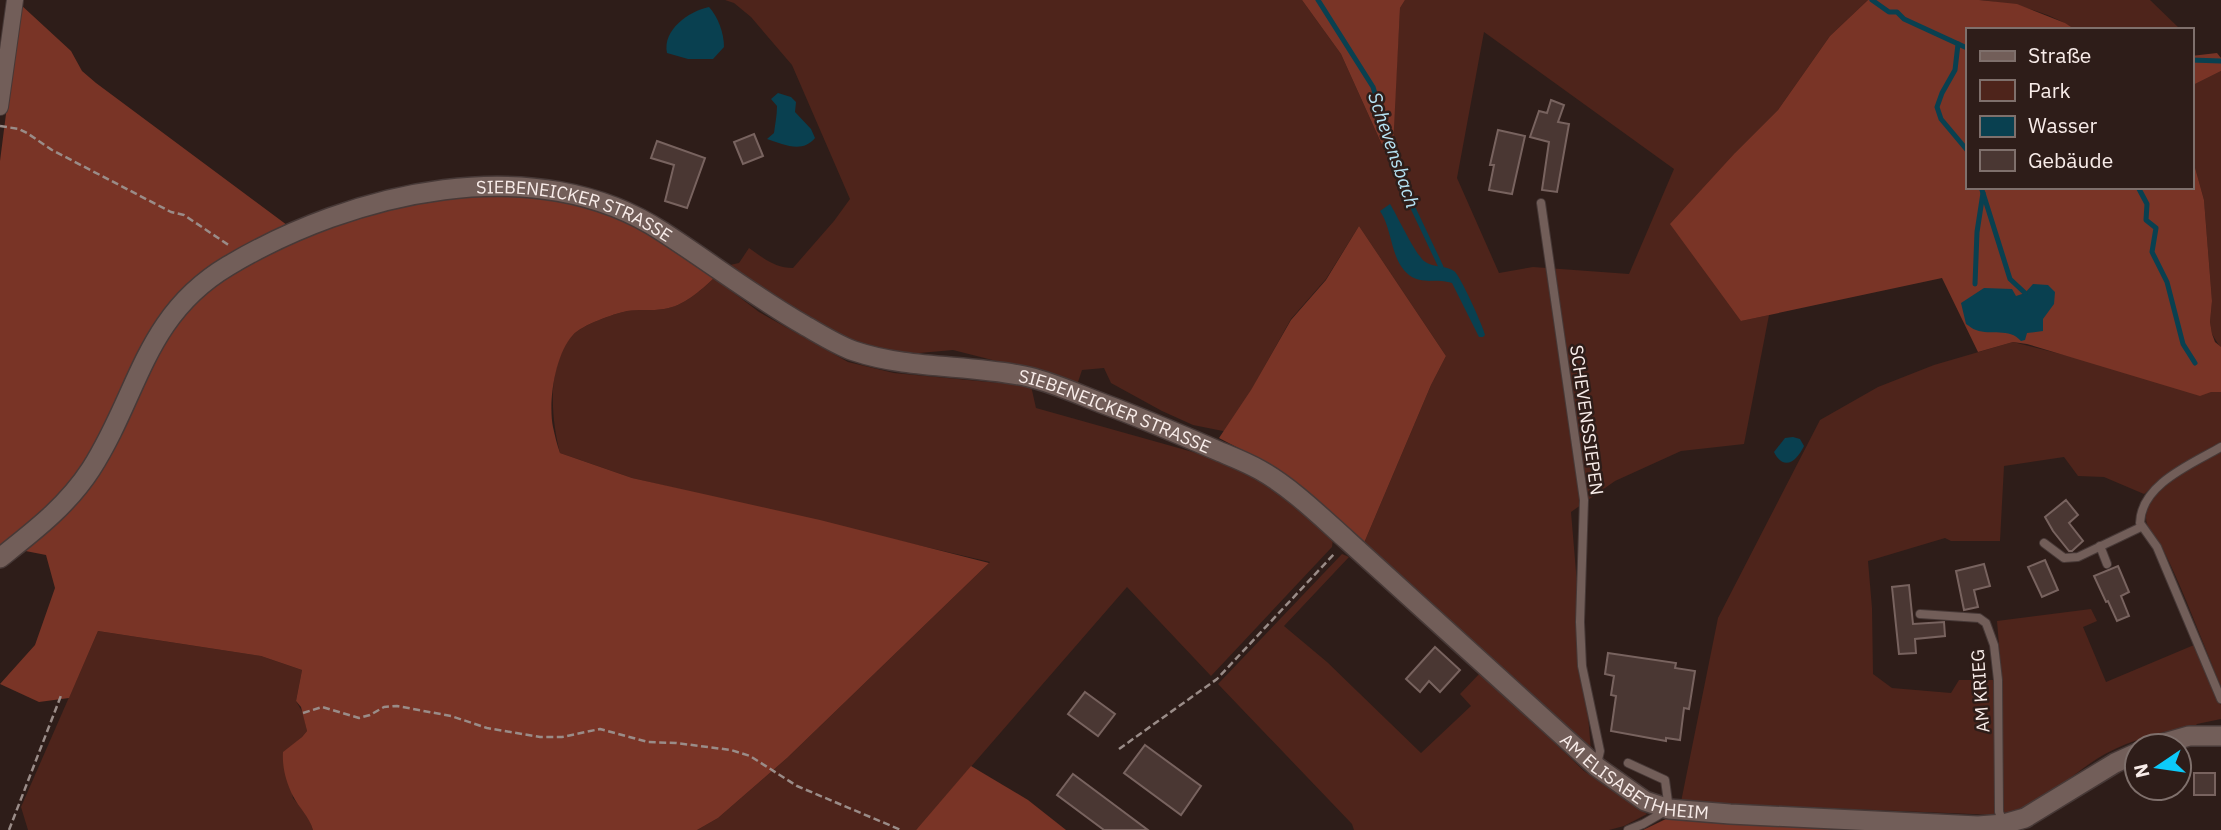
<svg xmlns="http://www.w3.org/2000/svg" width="2221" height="830" viewBox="0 0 2221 830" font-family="'IBM Plex Sans',sans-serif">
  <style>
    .green { fill: #4e241b; fill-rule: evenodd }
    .forest { fill: #793426 }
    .water { fill: #094050 }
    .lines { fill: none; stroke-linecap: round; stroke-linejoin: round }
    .stream { stroke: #094050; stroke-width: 5 }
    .building { fill: #4a3733; stroke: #78635f; stroke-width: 2 }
    .service-casing { stroke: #473937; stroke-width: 10 }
    .minor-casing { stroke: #473937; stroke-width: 18 }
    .tertiary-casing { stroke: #473937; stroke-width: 22 }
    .path { stroke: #9a8c88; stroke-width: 2.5; stroke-dasharray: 7 3.5; stroke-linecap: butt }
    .service { stroke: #725e59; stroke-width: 8 }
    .minor { stroke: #725e59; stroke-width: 16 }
    .tertiary { stroke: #725e59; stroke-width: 19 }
    .labels { text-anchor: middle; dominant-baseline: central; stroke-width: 5; stroke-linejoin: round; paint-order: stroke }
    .street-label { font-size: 18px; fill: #f8ece9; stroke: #2e1d19 }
    .water-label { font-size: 19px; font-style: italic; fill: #b6e3f4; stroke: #2e1d19 }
  </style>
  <rect width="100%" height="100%" fill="#2e1d19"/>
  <g class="green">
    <path d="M725 0H1302L1341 54 1391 165 1400 8 1405 0H1868L1830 36 1778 110 1735 153 1741 321 1769 315 1744 444 1681 451 1615 481 1571 512 1591 751 1364 543 1431 385 1446 356 1359 226 1326 279 1291 319 1228 432 1193 425 1162 411 1111 383 1104 368 1082 370 1076 388 1020 367 953 350 897 355 848 340 721 267 739 263 749 248C763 258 775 268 793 268L834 221 850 199 792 65 751 17 734 3ZM1484 32 1674 169 1629 274 1533 267 1499 273 1457 178Z"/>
    <path d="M1979 0H2150L2179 28 2184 30H2076C2045 10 2015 4 1979 0Z"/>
    <path d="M2221 71V347H2220L2212 334 2210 322 2212 301 2204 200 2191 153V86Z"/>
    <path d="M714 278 759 312 848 362 894 373 1031 386 1036 408 1232 463 1273 487 1333 538 1332 547 1211 676 1127 587 916 830H697L718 818 787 758 990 562 632 478 560 453C551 418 546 364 573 335 582 325 613 314 627 311 639 309 652 311 664 309 684 306 700 291 714 278Z"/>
    <path d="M2013 342 2211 392H2221V443L2176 470 2144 494 2104 477 2078 476 2064 457 2004 466 2000 541H1951L1945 538 1868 561 1872 608 1873 674 1892 688 1951 693 1959 680H1995L1996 815 1681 802 1718 618 1820 420 1878 387 1934 365Z"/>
    <path d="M2221 451V687C2202 641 2185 594 2163 549 2156 536 2142 527 2147 511 2155 485 2199 464 2221 451Z"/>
    <path d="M1342 554 1349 557 1284 626 1327 662 1421 753 1471 706 1460 694 1481 672 1584 771 1647 814 1624 826 1609 830H1354L1352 824 1218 684Z"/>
    <path d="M2091 609 2097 621 2083 627 2106 682 2194 645 2221 705V719L2197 724 2193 728C2164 730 2131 740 2105 754 2071 773 2043 807 2003 813L2002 681 1997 621Z"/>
    <path d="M98 631 261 656 302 670 296 701 303 713 307 731 302 737 284 752 293 798 308 816 313 830H28L21 807Z"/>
  </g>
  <g class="forest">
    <path d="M1302 0H1405L1400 8 1392 167 1341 54Z"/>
    <path d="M1868 0H1979L2017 4 2065 23 2076 30H1967V187H2191V153L2204 200 2212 301 2210 322 2212 334 2215 342 2221 347V392H2211L2200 396 2027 344 2013 342 1978 352 1942 278 1741 321 1670 224 1735 153 1778 110 1830 36Z"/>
    <path d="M20 4 71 51 82 71 96 83 291 228 473 193 562 201 603 211 671 244 714 278C700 291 684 306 664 309 652 311 639 309 627 311 613 314 582 325 573 335 555 354 548 402 553 427 555 436 557 445 560 453L632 478 820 520 989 563 787 758 718 818 697 830H313C309 816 299 808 293 796 286 782 282 767 283 752L302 737 307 731 301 707 296 701 302 670 261 656 98 631 69 698 39 702 0 684 35 645 55 588 46 555 0 546V161Z"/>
    <path d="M2217 53 2221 58V71L2191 86V56Z"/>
    <path d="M1359 226 1446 356 1431 385 1364 543 1277 468 1219 438 1251 390 1291 320 1326 280Z"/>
    <path d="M971 766 1028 800 1066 830H916Z"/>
    <path d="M1668 818 1842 830H1643Z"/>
  </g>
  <g class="water">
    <path d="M709 7C718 17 724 33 724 47L713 59H688L667 53C662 30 689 11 709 7Z"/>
    <path d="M778 93 791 97 796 102 795 112 811 129 815 138C802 154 783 144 767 139L774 133C775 124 777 116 777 106L771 99Z"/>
    <path d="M1390 204C1398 217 1414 252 1424 261 1433 268 1446 265 1454 271 1460 275 1483 326 1485 335L1483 337H1479L1452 283C1438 278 1422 285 1409 275 1390 260 1393 230 1380 211Z"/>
    <path d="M2033 284 2048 285 2055 292 2054 304 2043 319V331L2027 333 2025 340 2021 341C2009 327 1991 336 1976 330 1972 329 1970 326 1966 324L1961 303 1984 288 2012 289 2016 296 2025 293Z"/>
    <path d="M1793 437 1800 439 1804 446C1797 461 1784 472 1774 452L1785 438Z"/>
  </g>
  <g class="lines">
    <g class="stream">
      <path d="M1318 0 1373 87 1404 189 1441 267"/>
      <path d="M1872 0 1889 12H1897L1904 19 1967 48"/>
      <path d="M1958 44 1955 70 1942 93 1937 107 1941 119 1967 150"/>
      <path d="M2191 60 2221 61"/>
      <path d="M2138 187 2147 204 2146 220 2156 228 2152 252 2167 282 2183 344 2195 363"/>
      <path d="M1983 193 2010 279 2025 293"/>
      <path d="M1975 284 1977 232 1983 193 1981 187"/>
    </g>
  </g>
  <g class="building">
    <path d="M1551 100 1564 105 1558 122 1569 124 1557 192 1542 190 1549 142 1530 137 1539 111 1547 113Z"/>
    <path d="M1498 130 1525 136 1512 194 1489 190 1494 165H1490Z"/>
    <path d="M754 134 763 156 743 164 734 142Z"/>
    <path d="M657 141 705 158 687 208 665 201 674 165 651 158Z"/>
    <path d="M2066 500 2078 515 2069 523 2083 541 2072 551H2069L2053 531 2045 517Z"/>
    <path d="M2045 560 2058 590 2042 597 2028 567Z"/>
    <path d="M1984 564 1990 586 1974 590 1978 607 1964 610 1956 571Z"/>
    <path d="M2118 566 2129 592 2121 596 2129 616 2117 621 2108 601 2106 602 2094 576Z"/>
    <path d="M1909 585 1913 624 1944 622 1945 636 1915 639 1916 653 1899 654 1892 587Z"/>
    <path d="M1435 647 1460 670 1440 692 1429 681 1420 692 1406 679Z"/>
    <path d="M1608 653 1676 663 1675 668 1695 671 1689 709 1684 708 1680 740 1666 738V741L1611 731 1616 696 1611 695 1614 676 1605 674Z"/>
    <path d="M1085 692 1115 714 1098 736 1068 714Z"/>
    <path d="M1145 745 1201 786 1181 815 1124 773Z"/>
    <rect x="2194" y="773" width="21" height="22"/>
    <path d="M1073 774 1148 830H1104L1057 795Z"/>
  </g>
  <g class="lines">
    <g class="service-casing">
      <g id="service">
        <path d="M1541 203 1584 500 1580 622 1582 666 1600 751 1597 764"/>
        <path d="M2221 447C2192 464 2141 484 2140 523L2157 547 2221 699"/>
        <path d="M2044 543 2064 558 2078 557 2141 527"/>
        <path d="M2100 546 2107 564"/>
        <path d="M1920 614 1979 618 1986 623 1994 645 1998 680 1999 812 2004 824"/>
        <path d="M1628 830 1643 824 1669 809 1665 780 1628 763"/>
      </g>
    </g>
    <g class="minor-casing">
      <path id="minor" d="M0 107 15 0"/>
    </g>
    <g class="tertiary-casing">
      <g id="tertiary">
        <path id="s1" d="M0 558C34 531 67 506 91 469 139 394 144 316 228 266 352 192 535 148 663 232 711 263 755 297 804 325 820 334 837 345 854 351 910 370 972 364 1029 377 1054 383 1080 395 1104 404 1142 418 1179 434 1216 450 1230 456 1246 462 1260 470 1292 488 1320 516 1347 540L1597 767 1645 801 1669 809 1730 814 1978 826 2004 824 2025 818 2115 763 2137 753"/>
        <path d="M2154 746 2189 736H2221"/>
      </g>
    </g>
    <g class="path">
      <path d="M0 126 19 129 27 133 52 150 171 212 184 215 230 246"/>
      <path d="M303 713 322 707 359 718 370 715 384 707 397 706 451 716 487 728 540 737H562L600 729 648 742 676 743 731 750 750 756 797 786 901 830"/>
      <path d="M1119 749 1217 679 1335 553"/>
      <path d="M9 830 62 693"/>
    </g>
    <use href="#service" class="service"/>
    <use href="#minor" class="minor"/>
    <use href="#tertiary" class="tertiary"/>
  </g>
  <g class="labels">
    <g class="street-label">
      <text stroke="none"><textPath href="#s1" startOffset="742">SIEBENEICKER STRASSE</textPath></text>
      <text stroke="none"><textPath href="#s1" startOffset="1330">SIEBENEICKER STRASSE</textPath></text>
      <text transform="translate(1587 420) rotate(82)">SCHEVENSSIEPEN</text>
      <text transform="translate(1980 691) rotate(-94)">AM KRIEG</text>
      <text stroke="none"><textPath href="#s1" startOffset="1976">AM ELISABETHHEIM</textPath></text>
    </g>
    <g class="water-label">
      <text transform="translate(1394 150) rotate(71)">Schevensbach</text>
    </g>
  </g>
  <rect x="1966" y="28" width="228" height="161" fill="#2e1d19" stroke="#7f706c" stroke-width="2"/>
  <rect x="1980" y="51" width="35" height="10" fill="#725e59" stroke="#7f706c" stroke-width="2"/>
  <text x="2028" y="63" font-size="21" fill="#f8ece9">Straße</text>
  <rect x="1980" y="80" width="35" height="21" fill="#4e241b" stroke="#7f706c" stroke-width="2"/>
  <text x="2028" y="98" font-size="21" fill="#f8ece9">Park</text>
  <rect x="1980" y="116" width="35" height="21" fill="#094050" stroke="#7f706c" stroke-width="2"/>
  <text x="2028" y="133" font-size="21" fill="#f8ece9">Wasser</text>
  <rect x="1980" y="150" width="35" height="21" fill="#4a3733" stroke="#7f706c" stroke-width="2"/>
  <text x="2028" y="168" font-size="21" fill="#f8ece9">Gebäude</text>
  <g transform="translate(2158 767) rotate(257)"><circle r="33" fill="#2e1d19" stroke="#7f706c" stroke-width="2"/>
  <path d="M0-5L12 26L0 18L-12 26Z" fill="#0ccafa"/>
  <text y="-10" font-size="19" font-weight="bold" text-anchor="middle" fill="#f8ece9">N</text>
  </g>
</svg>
